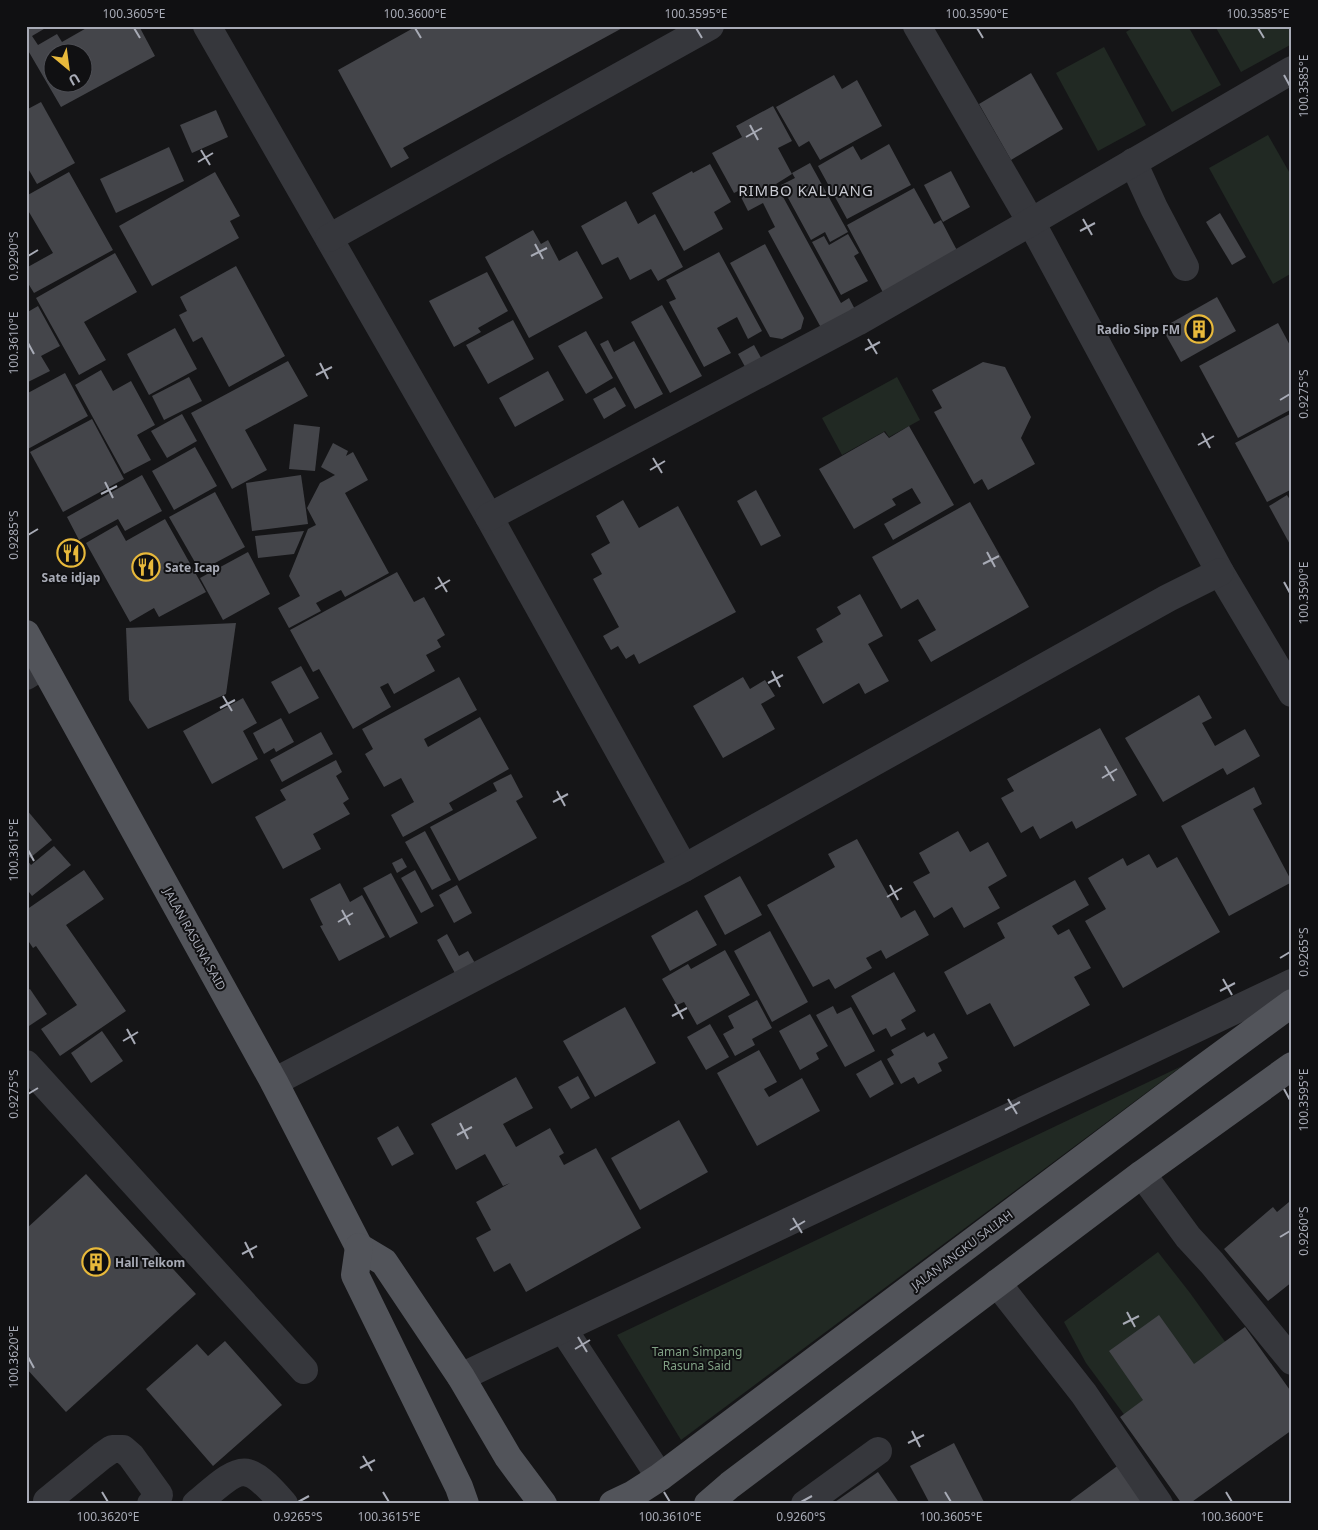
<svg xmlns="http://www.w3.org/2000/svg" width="1318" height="1530" viewBox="0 0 1318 1530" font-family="'Noto Sans',sans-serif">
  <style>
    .green { fill: #212923 }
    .building { fill: #44454a; fill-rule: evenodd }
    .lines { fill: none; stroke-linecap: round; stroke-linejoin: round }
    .minor { stroke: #36373c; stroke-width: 28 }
    .major { stroke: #52545a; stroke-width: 28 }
    .ticks { fill: none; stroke: #a8abb6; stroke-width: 2 }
    .labels { text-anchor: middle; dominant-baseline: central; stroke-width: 4; stroke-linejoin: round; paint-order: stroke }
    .poi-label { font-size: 12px; font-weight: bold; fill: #a8abb6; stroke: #101012; text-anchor: start }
    .street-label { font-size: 12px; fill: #a8abb6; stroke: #101012 }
    .park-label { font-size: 12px; fill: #80a084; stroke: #101012 }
    .quarter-label { font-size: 15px; letter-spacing: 1px; fill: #c8cad2; stroke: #101012 }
    .neatline { fill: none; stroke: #a8abb6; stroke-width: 2 }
    .ticks-label { font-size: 12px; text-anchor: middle; fill: #a8abb6 }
  </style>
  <rect width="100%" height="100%" fill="#151517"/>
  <g class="green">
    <path d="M1136 26H1188L1221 85 1172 112 1126 32Z"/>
    <path d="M1215 26H1292V44L1241 72Z"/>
    <path d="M1104 47 1146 125 1098 151 1056 73Z"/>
    <path d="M1268 135 1292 177V273L1273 284 1209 168Z"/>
    <path d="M897 377 920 420 889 437 885 431 842 455 822 418Z"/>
    <path d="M1182 1066 681 1440 617 1335Z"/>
    <path d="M1158 1252 1190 1293 1257 1386 1143 1440 1086 1363 1064 1322Z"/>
  </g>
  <g class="building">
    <path d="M26 26H49L32 36 38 45 57 34 62 42 90 26H139L155 56 61 107 26 47ZM52 52H82V82H52Z"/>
    <path d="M417 26H626L403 148 409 158 391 168 338 70Z"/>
    <path d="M1031 73 1063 129 1011 160 979 104Z"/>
    <path d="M834 75 842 89 857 80 882 126 820 160 809 141 799 147 776 107Z"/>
    <path d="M41 102 75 163 37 184 26 165V110Z"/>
    <path d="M773 106 792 141 778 148 792 174 776 184 841 303 849 298 859 317 825 335 768 231 775 227 763 203 748 211 738 191 734 193 712 153 742 137 736 126Z"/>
    <path d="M216 110 228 137 192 153 180 125Z"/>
    <path d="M889 144 911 185 847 219 818 166 853 146 861 160Z"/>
    <path d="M169 147 184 181 116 213 100 179Z"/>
    <path d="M810 163 848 232 830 242 825 232 811 240 781 185 795 178 792 173Z"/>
    <path d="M710 164 731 202 714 212 723 229 684 251 652 193 692 171 693 173Z"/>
    <path d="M951 171 970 207 943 222 924 185Z"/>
    <path d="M69 172 113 250 34 293 26 280V268L53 253 26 207V196Z"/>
    <path d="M215 172 240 216 230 221 239 238 152 286 119 226Z"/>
    <path d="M914 188 934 224 941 220 961 258 887 300 847 225Z"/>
    <path d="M626 201 638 224 655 214 683 267 658 281 651 269 630 280 618 257 602 265 581 226Z"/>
    <path d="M1220 213 1246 257 1232 265 1206 222Z"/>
    <path d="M533 230 541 244 548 240 559 261 577 251 603 298 529 338 485 257Z"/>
    <path d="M848 234 859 253 854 256 868 281 841 295 812 242 824 236 829 245Z"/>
    <path d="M765 244 804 318 801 329 782 339 770 337 730 263Z"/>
    <path d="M719 252 762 331 748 339 737 317 717 328 731 353 704 367 669 302 676 299 666 280Z"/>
    <path d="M115 253 137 292 84 322 106 360 79 375 36 298Z"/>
    <path d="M236 266 285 356 229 387 202 337 193 342 179 315 187 311 180 297Z"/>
    <path d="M487 272 508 311 478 328 481 332 454 347 429 301Z"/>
    <path d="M1217 297 1236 331 1181 362 1162 328Z"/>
    <path d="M662 305 702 376 670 393 631 322Z"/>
    <path d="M38 306 60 346 41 356 50 371 26 383V313Z"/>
    <path d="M513 320 534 359 488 384 466 345Z"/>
    <path d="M1278 323 1292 349V409L1238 438 1199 366Z"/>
    <path d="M175 328 197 369 149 395 127 354Z"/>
    <path d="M586 331 613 378 586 394 558 346Z"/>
    <path d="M608 340 614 352 634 341 663 394 635 409 600 344Z"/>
    <path d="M754 345 765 365 749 374 738 354Z"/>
    <path d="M288 361 308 396 245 430 267 470 232 489 191 413Z"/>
    <path d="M983 362 1005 367 1031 417 1021 438 1035 464 988 490 982 479 974 484 934 412 942 408 932 390Z"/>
    <path d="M101 370 113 391 131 381 155 425 137 435 151 460 124 474 75 385Z"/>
    <path d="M548 371 564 400 515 427 499 398Z"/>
    <path d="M65 373 88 416 26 450V394Z"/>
    <path d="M189 377 202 401 164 420 152 396Z"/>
    <path d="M615 387 626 406 604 419 593 399Z"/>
    <path d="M1292 413V489L1267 502 1235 443Z"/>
    <path d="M182 414 197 441 167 458 151 431Z"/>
    <path d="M92 419 124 479 63 512 30 452Z"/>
    <path d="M294 424 320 427 315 471 289 469Z"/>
    <path d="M909 426 954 505 893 540 884 524 921 503 912 488 892 499 896 505 854 529 819 469 884 432 889 438Z"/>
    <path d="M333 443 348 451 346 456 353 452 368 480 345 493 389 573 345 597 341 590 316 603 321 611 289 628 278 608 300 596 289 576 308 529 316 525 307 508 320 483 335 475 321 467Z"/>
    <path d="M195 447 217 486 174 510 152 471Z"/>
    <path d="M142 475 162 511 125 531 118 519 79 540 67 517Z"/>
    <path d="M301 475 308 524 252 531 246 483Z"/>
    <path d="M756 490 781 536 761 546 737 501Z"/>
    <path d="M215 492 245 547 200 571 169 517Z"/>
    <path d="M1287 495 1292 503V548L1269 506Z"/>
    <path d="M623 500 639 528 678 506 736 612 639 664 634 654 626 659 618 646 611 650 603 636 619 627 593 579 602 574 591 554 610 543 596 516Z"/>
    <path d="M970 502 1029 607 931 662 918 640 936 630 918 599 901 609 872 557Z"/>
    <path d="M165 519 206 592 159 617 154 608 130 622 86 543 117 525 126 541Z"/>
    <path d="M304 531 294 554 258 558 255 536Z"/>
    <path d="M248 552 270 594 223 620 200 578Z"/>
    <path d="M397 572 414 602 424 597 445 635 437 640 441 647 426 655 435 671 394 694 388 683 380 687 391 707 353 729 319 669 313 672 290 630Z"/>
    <path d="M860 594 883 636 868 644 889 681 865 694 859 683 823 704 797 657 823 642 816 629 841 614 837 607Z"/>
    <path d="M236 623 226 694 148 729 129 700 126 628Z"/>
    <path d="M301 666 319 698 289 714 271 682Z"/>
    <path d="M459 677 477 710 424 739 428 747 480 717 509 769 449 803 453 810 403 837 391 815 414 802 401 778 384 787 365 754 373 749 362 729Z"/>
    <path d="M743 677 750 689 765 680 775 696 761 704 775 729 723 758 693 706Z"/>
    <path d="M1199 695 1212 718 1202 723 1215 746 1245 729 1260 756 1227 775 1223 768 1163 802 1125 738Z"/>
    <path d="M243 698 257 723 243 731 258 759 212 784 183 731Z"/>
    <path d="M281 718 294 742 276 752 274 748 264 754 253 733Z"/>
    <path d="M1100 728 1137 795 1076 829 1072 821 1040 839 1033 826 1021 833 1001 798 1014 791 1007 779Z"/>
    <path d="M321 732 333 754 282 782 270 760Z"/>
    <path d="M336 760 342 772 336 776 349 799 343 803 350 814 313 834 321 849 283 869 255 817 286 800 280 790Z"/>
    <path d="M511 774 523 797 516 801 537 838 459 881 430 827 497 791 493 783Z"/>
    <path d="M1254 787 1262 804 1253 809 1292 882 1229 916 1181 826Z"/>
    <path d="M26 809 52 840 30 858 26 853Z"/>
    <path d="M425 831 451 880 432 890 405 842Z"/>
    <path d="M958 831 970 852 988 842 1007 876 988 887 1000 908 964 928 952 907 934 918 913 882 930 873 919 853Z"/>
    <path d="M857 839 901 918 915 910 929 935 886 959 881 950 866 958 872 968 835 989 829 979 813 987 767 905 835 867 828 854Z"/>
    <path d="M54 846 71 865 32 896 26 888V859L31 865Z"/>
    <path d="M1149 854 1157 868 1177 857 1220 932 1123 988 1085 921 1106 909 1088 878 1123 858 1127 866Z"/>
    <path d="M402 858 407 867 397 873 392 863Z"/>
    <path d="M84 870 104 899 66 925 126 1011 60 1056 41 1029 77 1005 36 946 33 948 29 942 26 944V910Z"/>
    <path d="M415 870 434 906 421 913 401 878Z"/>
    <path d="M391 873 418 923 390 938 363 888Z"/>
    <path d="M740 876 762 915 725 935 704 896Z"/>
    <path d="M1075 880 1089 905 1052 926 1058 935 1069 929 1091 968 1074 977 1090 1005 1014 1047 990 1003 967 1015 944 972 1005 938 997 923Z"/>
    <path d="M340 883 350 902 362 895 385 937 339 961 320 926 323 925 310 899Z"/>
    <path d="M457 885 472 913 454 923 439 895Z"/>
    <path d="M697 910 717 945 670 971 651 936Z"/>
    <path d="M770 931 808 1002 772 1022 734 951Z"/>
    <path d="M447 934 459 956 468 951 476 965 456 975 437 940Z"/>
    <path d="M725 950 750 995 697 1025 684 1002 677 1005 662 979 688 964 691 969Z"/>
    <path d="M894 972 916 1011 901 1020 906 1029 891 1037 886 1028 873 1035 851 996Z"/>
    <path d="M30 989 47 1014 26 1028V991Z"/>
    <path d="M757 1000 772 1028 752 1039 755 1045 735 1056 723 1034 734 1028 728 1016Z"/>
    <path d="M833 1006 837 1014 851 1007 875 1051 845 1067 816 1015Z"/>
    <path d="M625 1007 656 1063 595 1097 563 1041Z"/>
    <path d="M810 1014 828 1046 816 1053 819 1059 800 1070 779 1031Z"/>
    <path d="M710 1024 729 1057 706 1070 687 1037Z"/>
    <path d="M102 1031 123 1061 91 1083 71 1053Z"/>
    <path d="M924 1032 927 1037 934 1033 948 1058 938 1063 942 1071 918 1084 914 1077 901 1084 887 1059 894 1055 891 1050Z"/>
    <path d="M759 1050 777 1082 764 1089 769 1097 802 1078 820 1111 757 1146 717 1073Z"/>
    <path d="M881 1060 894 1084 870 1098 856 1074Z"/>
    <path d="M578 1076 590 1098 571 1109 558 1087Z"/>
    <path d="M516 1077 533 1108 503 1124 516 1147 550 1128 564 1153 559 1156 564 1165 596 1148 641 1228 526 1292 510 1263 494 1272 476 1238 491 1230 476 1202 510 1183 503 1186 485 1154 456 1170 431 1124Z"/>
    <path d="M679 1120 708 1172 640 1210 611 1158Z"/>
    <path d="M398 1126 414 1154 392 1166 377 1138Z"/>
    <path d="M86 1174 196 1294 66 1412 26 1368V1229Z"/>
    <path d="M1289 1202 1292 1205V1282L1268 1301 1224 1249 1273 1207 1277 1212Z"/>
    <path d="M1159 1315 1194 1364 1245 1327 1292 1393V1430L1189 1504H1182L1120 1417 1143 1400 1109 1351Z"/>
    <path d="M225 1341 282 1405 213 1466 146 1389 197 1344 208 1356Z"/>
    <path d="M954 1443 985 1504H930L910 1466Z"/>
    <path d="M1120 1464 1151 1504H1066Z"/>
    <path d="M878 1472 900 1504H832Z"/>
  </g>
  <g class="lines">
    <g class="minor">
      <path d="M207 26 489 517 684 868"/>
      <path d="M917 26 1031 222 1220 572 1292 693"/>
      <path d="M1133 162 1154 208 1185 267"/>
      <path d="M329 238 710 26"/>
      <path d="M489 517 857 322 1031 222 1292 70"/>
      <path d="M26 676 43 665"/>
      <path d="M26 1064 304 1370"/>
      <path d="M274 1082 684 868 1168 598 1220 572"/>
      <path d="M1142 1174 1188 1237 1212 1263 1292 1361"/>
      <path d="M997 1283 1084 1394 1159 1504"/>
      <path d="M563 1329 660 1477"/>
      <path d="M461 1377 1292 983"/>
      <path d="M47 1501 102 1456 112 1449H123L131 1456 159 1495 151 1504"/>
      <path d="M196 1504C208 1495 233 1468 248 1473 260 1476 276 1495 284 1504"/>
      <path d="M805 1504 878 1451"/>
    </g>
    <g class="major">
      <path d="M26 634 274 1082 359 1247"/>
      <path d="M359 1247 384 1262 461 1377 508 1457 543 1504"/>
      <path d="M359 1247 355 1275 459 1487 465 1504"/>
      <path d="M613 1504 632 1495 660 1477 1194 1075 1292 1003"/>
      <path d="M708 1504 730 1485 1142 1174 1292 1066"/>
    </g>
  </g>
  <path class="ticks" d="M134 28 140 38M415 28 421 38M696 28 702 38M977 28 983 38M1258 28 1264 38M1284 75 1290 86M750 125 758 140M746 137 762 128M201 150 210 165M198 162 213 153M1083 219 1092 235M1080 231 1095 223M535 244 543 259M28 256 38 250M531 256 547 248M868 339 877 354M28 343 34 354M865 350 880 342M320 363 328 379M316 375 332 367M1280 400 1290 394M1202 433 1210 448M1198 445 1214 436M653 458 662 473M650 470 665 461M105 482 113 498M101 494 117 486M28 535 38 529M987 552 995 567M983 564 999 556M438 577 447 592M1284 582 1290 593M435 589 450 580M772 671 780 687M768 683 783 675M223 696 232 711M220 708 235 700M1105 766 1114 781M1102 778 1117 769M557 791 565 806M553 802 568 794M28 850 34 861M890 885 898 900M887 897 902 888M342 910 350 925M338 922 353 913M1280 958 1290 952M1223 979 1232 995M1220 991 1235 983M675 1004 683 1019M672 1016 687 1008M127 1029 135 1044M123 1041 138 1032M1284 1089 1290 1100M28 1094 38 1088M1008 1099 1017 1114M1005 1110 1020 1102M460 1123 468 1139M457 1135 472 1127M793 1218 802 1233M790 1230 805 1221M1280 1237 1290 1231M245 1242 253 1258M242 1254 257 1246M1127 1312 1135 1327M1123 1324 1139 1316M578 1337 587 1352M575 1349 590 1340M28 1357 34 1368M912 1431 920 1447M908 1443 924 1435M363 1456 372 1471M360 1468 375 1460M102 1492 108 1502M383 1492 389 1502M664 1492 670 1502M945 1492 951 1502M1226 1492 1232 1502M298 1502 309 1496M801 1502 812 1496"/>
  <defs>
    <g id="building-ring" transform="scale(1.4375)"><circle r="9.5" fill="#101012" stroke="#e8b93b" stroke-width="1.5"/><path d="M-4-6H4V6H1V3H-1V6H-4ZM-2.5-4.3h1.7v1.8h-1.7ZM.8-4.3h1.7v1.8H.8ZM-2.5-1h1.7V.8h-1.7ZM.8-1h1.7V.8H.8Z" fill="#e8b93b"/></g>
    <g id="restaurant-ring" transform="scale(1.4375)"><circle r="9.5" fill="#101012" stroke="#e8b93b" stroke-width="1.5"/><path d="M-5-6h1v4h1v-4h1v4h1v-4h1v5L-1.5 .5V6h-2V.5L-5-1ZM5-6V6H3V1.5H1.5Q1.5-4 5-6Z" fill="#e8b93b"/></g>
  </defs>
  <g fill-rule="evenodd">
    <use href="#building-ring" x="1199" y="329"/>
    <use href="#restaurant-ring" x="71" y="553"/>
    <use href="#restaurant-ring" x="146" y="567"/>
    <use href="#building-ring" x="96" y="1262"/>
  </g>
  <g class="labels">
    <g class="poi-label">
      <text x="1180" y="329" text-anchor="end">Radio Sipp FM</text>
      <text x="165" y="567">Sate Icap</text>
      <text x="71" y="577" text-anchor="middle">Sate idjap</text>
      <text x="115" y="1262">Hall Telkom</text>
    </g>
    <g class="street-label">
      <text transform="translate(195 939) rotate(61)">JALAN RASUNA SAID</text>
      <text transform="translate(962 1250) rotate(-37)">JALAN ANGKU SALIAH</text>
    </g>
    <g class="park-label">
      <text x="697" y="1351">Taman Simpang<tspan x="697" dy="14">Rasuna Said</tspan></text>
    </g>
    <g class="quarter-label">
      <text x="806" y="190">RIMBO KALUANG</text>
    </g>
  </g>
  <rect width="1318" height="1530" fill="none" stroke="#101012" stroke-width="55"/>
  <g transform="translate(68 68) rotate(151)"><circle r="24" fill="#101012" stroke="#4d4e54"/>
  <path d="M0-4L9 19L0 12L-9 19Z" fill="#e8b93b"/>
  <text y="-8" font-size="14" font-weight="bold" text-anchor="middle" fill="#a8abb6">U</text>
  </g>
  <rect x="28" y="28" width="1262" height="1474" class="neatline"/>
  <g class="ticks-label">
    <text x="134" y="18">100.3605°E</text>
    <text x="415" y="18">100.3600°E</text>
    <text x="696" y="18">100.3595°E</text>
    <text x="977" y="18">100.3590°E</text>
    <text x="1258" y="18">100.3585°E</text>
    <text transform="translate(1304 86) rotate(-90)" y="4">100.3585°E</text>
    <text transform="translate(14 256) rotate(-90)" y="4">0.9290°S</text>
    <text transform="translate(14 343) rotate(-90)" y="4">100.3610°E</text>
    <text transform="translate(1304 394) rotate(-90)" y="4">0.9275°S</text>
    <text transform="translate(14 535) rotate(-90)" y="4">0.9285°S</text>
    <text transform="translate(1304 593) rotate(-90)" y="4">100.3590°E</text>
    <text transform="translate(14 850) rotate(-90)" y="4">100.3615°E</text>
    <text transform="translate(1304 952) rotate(-90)" y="4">0.9265°S</text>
    <text transform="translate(14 1094) rotate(-90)" y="4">0.9275°S</text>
    <text transform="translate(1304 1100) rotate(-90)" y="4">100.3595°E</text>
    <text transform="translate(1304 1231) rotate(-90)" y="4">0.9260°S</text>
    <text transform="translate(14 1357) rotate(-90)" y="4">100.3620°E</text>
    <text x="108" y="1521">100.3620°E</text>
    <text x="298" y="1521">0.9265°S</text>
    <text x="389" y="1521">100.3615°E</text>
    <text x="670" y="1521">100.3610°E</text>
    <text x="801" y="1521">0.9260°S</text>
    <text x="951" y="1521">100.3605°E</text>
    <text x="1232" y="1521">100.3600°E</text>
  </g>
</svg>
